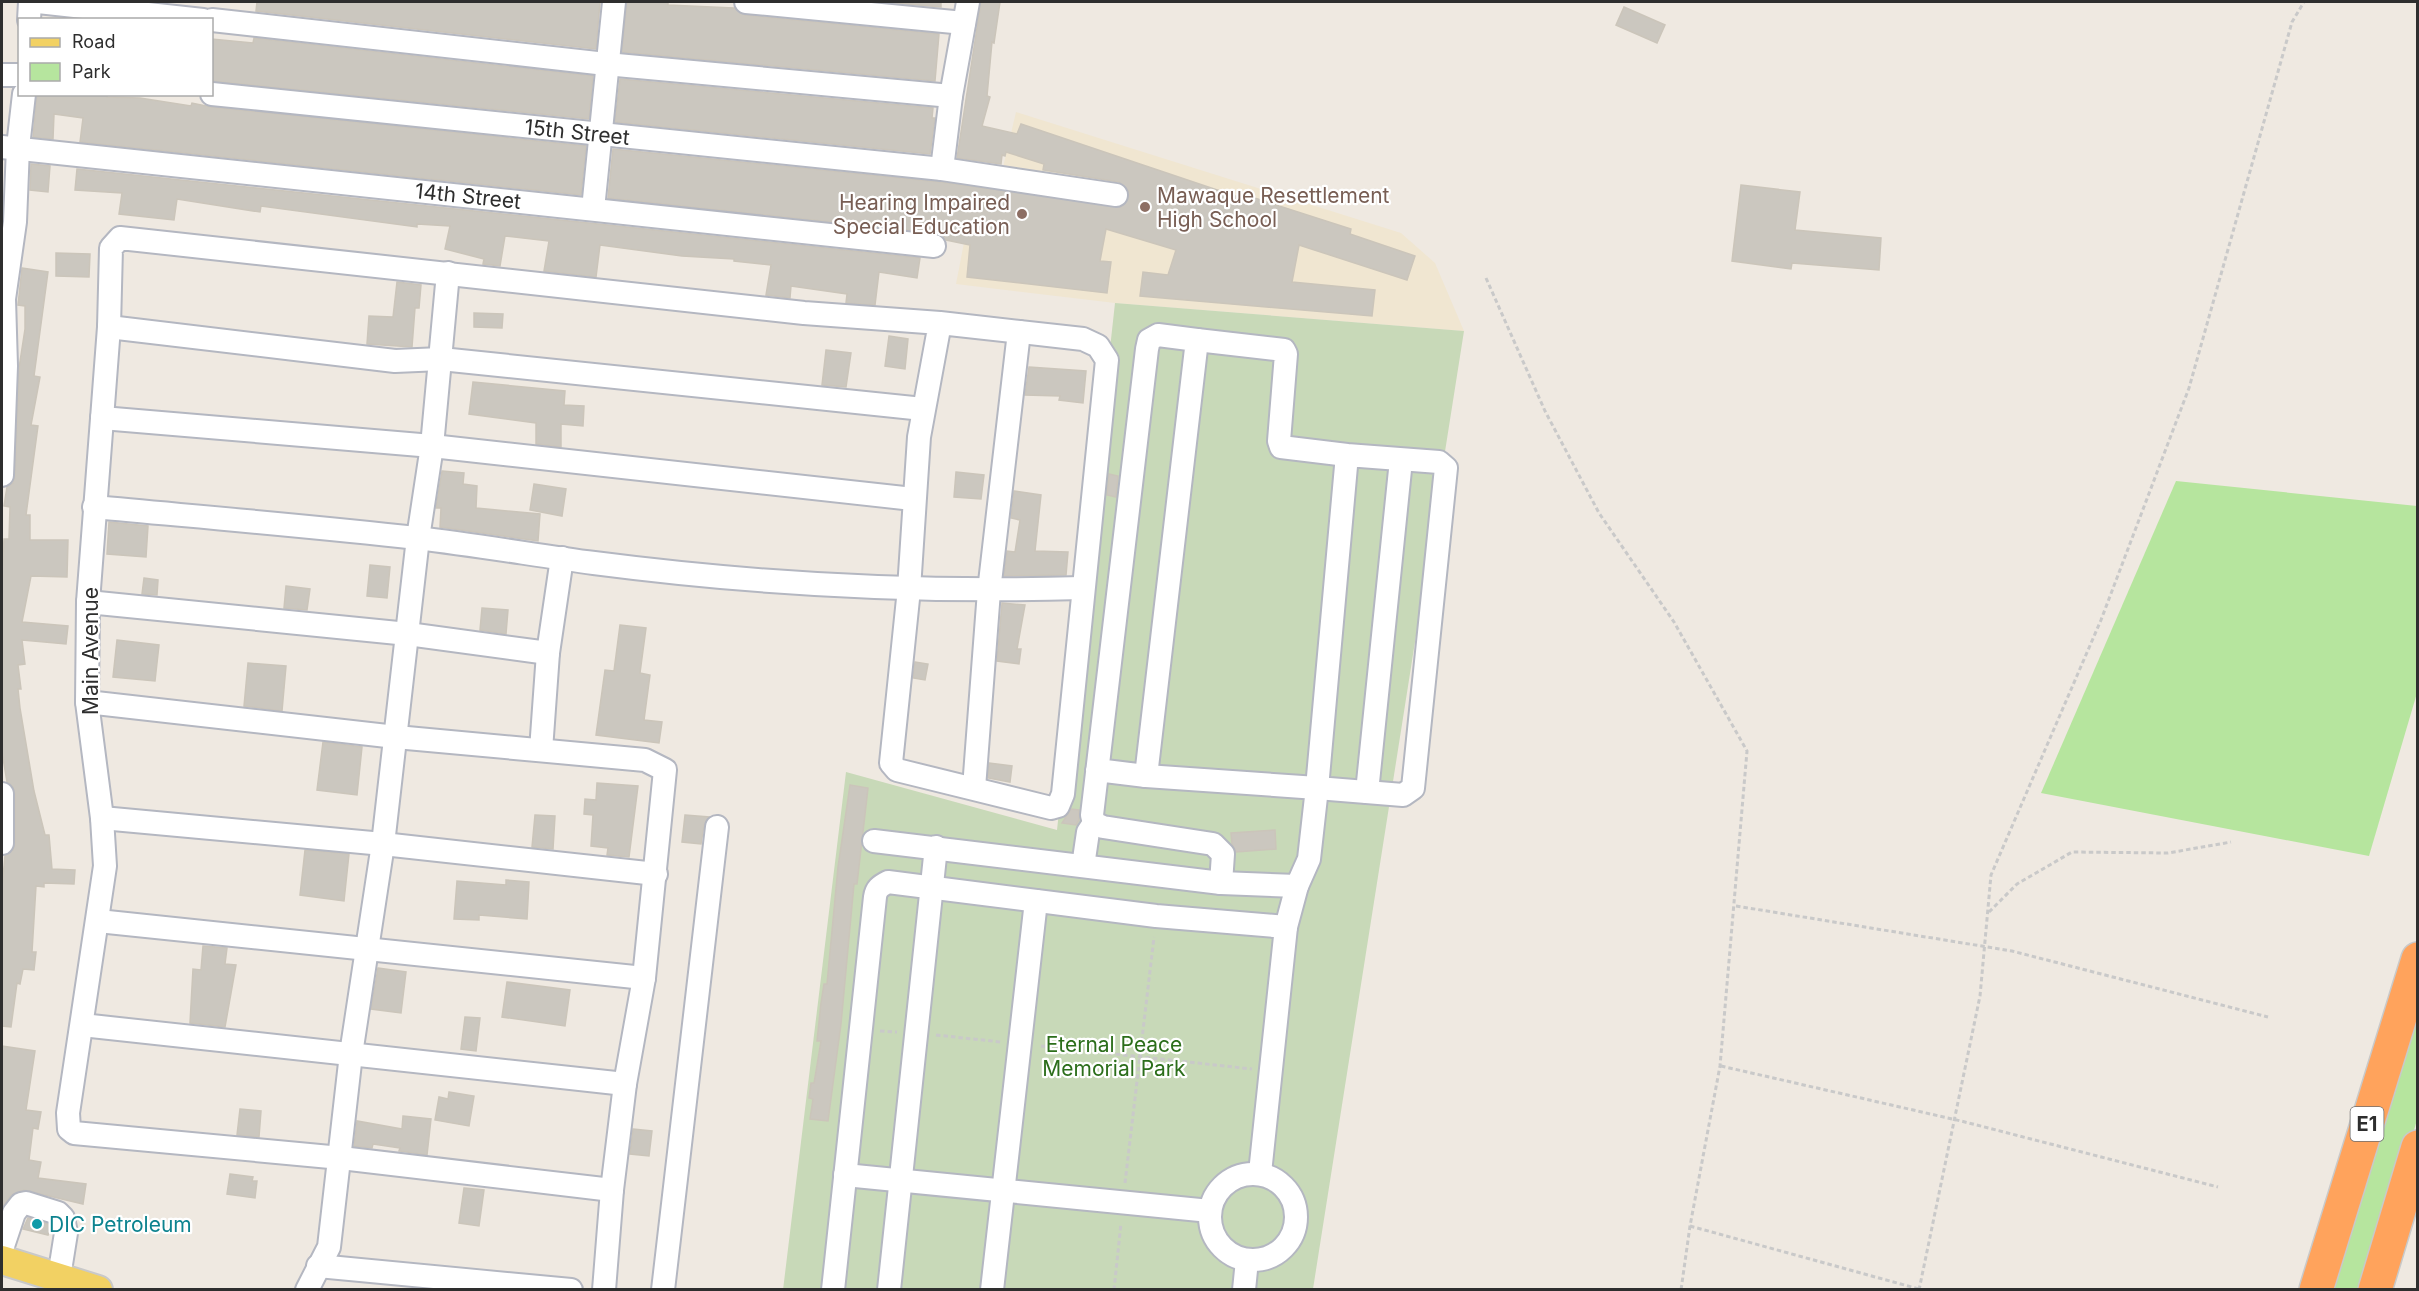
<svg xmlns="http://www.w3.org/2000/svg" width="2419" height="1291" viewBox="0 0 2419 1291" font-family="Inter,sans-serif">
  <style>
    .education { fill: #f0e6d1 }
    .green { fill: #b6e59e }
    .cemetery { fill: #c8d9b8 }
    .building { fill: #cbc7bf; stroke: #cbc5ba; stroke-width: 1.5 }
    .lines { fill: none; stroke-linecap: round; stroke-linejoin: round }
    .minor-casing { stroke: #b4b7c1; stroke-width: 26 }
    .major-casing { stroke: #c9c9c9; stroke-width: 32 }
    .highway-casing { stroke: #c9c9c9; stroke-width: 36 }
    .path { stroke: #c9c9c9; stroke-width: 3; stroke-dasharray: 4.5 3; stroke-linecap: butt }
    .minor { stroke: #fff; stroke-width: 22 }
    .major { stroke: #f2d163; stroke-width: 28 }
    .highway { stroke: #ffa35c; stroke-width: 33 }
    .education-dot { fill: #8d6e63; stroke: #fff; stroke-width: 2 }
    .culture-dot { fill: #0f9aa8; stroke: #fff; stroke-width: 2 }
    .labels { text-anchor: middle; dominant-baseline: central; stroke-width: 4.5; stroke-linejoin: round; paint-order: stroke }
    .shield { fill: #fff; stroke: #6d6d6d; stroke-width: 1.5 }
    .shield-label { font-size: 20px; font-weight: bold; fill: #2e2e2e }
    .street-label { font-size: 21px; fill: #2e2e2e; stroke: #fff }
    .education-label { font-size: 21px; fill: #785e54; stroke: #fff; text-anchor: start }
    .park-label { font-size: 21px; fill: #2c6e1b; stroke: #fff }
    .culture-label { font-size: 21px; fill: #0d838f; stroke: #fff; text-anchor: start }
  </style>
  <rect width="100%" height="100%" fill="#efe9e1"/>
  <path class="education" d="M1016 112 1401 233 1435 263 1464 331 1115 303 956 284 976 181 1000 180Z"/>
  <g class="green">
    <path d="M2176 481 2417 506V693L2369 856 2041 793Z"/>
    <path d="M2417 1012V1120L2367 1289 2333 1290Z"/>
  </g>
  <path class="cemetery" d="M1115 303 1464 331 1313 1289 783 1290 846 772 1057 830Z"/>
  <g class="building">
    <path d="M257 2H600L596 49 256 11Z"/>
    <path d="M627 2H668V5L734 8 745 15 939 34 935 81 622 52Z"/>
    <path d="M882 2H941V7Z"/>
    <path d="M981 2H1000L994 43 992 42 987 96 990 97 982 126 1017 134 1021 124 1241 198 1242 194 1351 229 1350 234 1415 256 1407 280 1299 245 1292 282 1375 290 1372 316 1140 296 1143 272 1168 275 1176 250 1106 229 1100 261 1111 262 1107 293 967 277 970 245 946 240 935 233 608 198 613 149 940 182 1121 207 1129 196 1128 190 1119 182 1043 170 1044 164 1006 152 1005 156 1002 155 1001 164 957 158Z"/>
    <path d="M1624 7 1665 25 1657 43 1616 25Z"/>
    <path d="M254 38 593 76 589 119 212 81V39L253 43Z"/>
    <path d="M620 79 933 108 932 118H935L930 154 615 122Z"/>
    <path d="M37 94H107V97L140 98 191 106 192 103 211 107 586 146 581 195 80 142 83 118 54 114 53 139 33 137Z"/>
    <path d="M31 164 50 166 48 192 30 190Z"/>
    <path d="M77 169 920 258 917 278 879 272 875 305 846 303 847 294 791 286 790 298 766 295 771 265 734 261V259L682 256 600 245 596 277 544 271 549 241 505 236 500 266 483 264 484 259 445 249 450 226 417 224V227L261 206 260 212 177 199 174 220 119 214 122 193 75 190Z"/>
    <path d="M1741 185 1800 192 1795 230 1881 238 1879 270 1792 263 1791 269 1732 261Z"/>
    <path d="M56 253 90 254 89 277 56 276Z"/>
    <path d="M22 268 48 272 34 376 40 377 31 425 38 426 26 515H30V540H68L67 577 31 576 22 622 68 626 66 644 22 640 25 664 18 665 21 689H18L20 708 34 791 45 835H49L52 869 75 870 74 884 44 883V887L36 886 32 952H36L34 970 23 969 20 984 17 983 11 1027 2 1026V887L5 856 13 850 15 844V794L13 787 7 782 2 752V573L4 539H9L10 507 4 506 7 487 13 483 15 476 19 368 25 329V306L18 305Z"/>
    <path d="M397 282 421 285 419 308H415L412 347 367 344 369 316 393 317Z"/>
    <path d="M474 313 503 314 502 328 474 327Z"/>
    <path d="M889 336 908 339 905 369 885 366Z"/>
    <path d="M826 350 851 353 846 387 822 385Z"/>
    <path d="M1029 367 1086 371 1083 403 1059 400 1060 396 1025 395Z"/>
    <path d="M473 382 565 391 564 405 584 406 583 426 561 424V447L536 444V423L469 414Z"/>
    <path d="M442 471 464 473 463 484 477 486 476 508 540 514 538 541 440 527 441 508H436Z"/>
    <path d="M956 472 984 475 981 499 954 497Z"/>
    <path d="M1109 474 1118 476 1116 497 1107 495Z"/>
    <path d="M534 484 566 489 562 516 530 510Z"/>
    <path d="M1014 491 1041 495 1035 551 1068 552 1066 575 1004 576 1007 551 1015 552 1020 520 1011 518Z"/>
    <path d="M109 522 148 526 146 557 107 554Z"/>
    <path d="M370 565 390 567 387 598 367 596Z"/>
    <path d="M144 578 158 580 157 595 142 594Z"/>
    <path d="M286 586 310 589 307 610 284 608Z"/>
    <path d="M1002 603 1025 605 1017 649H1021L1019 664 997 661Z"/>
    <path d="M482 608 508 610 506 634 480 630Z"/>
    <path d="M620 625 646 628 640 673 650 675 644 720 662 722 659 743 596 735 605 670 614 671Z"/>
    <path d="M117 640 159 645 155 681 113 677Z"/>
    <path d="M915 662 928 664 925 680 913 678Z"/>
    <path d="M248 663 286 666 282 711 244 706Z"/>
    <path d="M323 742 362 747 357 795 317 790Z"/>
    <path d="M989 763 1012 766 1010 782 988 778Z"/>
    <path d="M597 783 638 786 629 857 607 855 608 848 591 846 593 815 584 814 585 799 596 800Z"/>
    <path d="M850 785 868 788 857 884H854L841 1024 828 1121 810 1119 813 1099 809 1098 811 1083H814L821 1041H817L821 1003 824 984H827L838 867Z"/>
    <path d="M1071 809 1079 810V820L1076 825 1062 823Z"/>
    <path d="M535 815 555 816 553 849 532 847Z"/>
    <path d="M685 815 709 817 704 825 701 844 682 842Z"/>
    <path d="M1275 830 1276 849 1236 852 1232 844 1231 833Z"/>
    <path d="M305 850 349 854 344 901 300 895Z"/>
    <path d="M506 880 529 882 527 919 479 915V920L454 919 457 881 506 885Z"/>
    <path d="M203 946 227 948 225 964 236 965 225 1027 190 1023 193 969 201 970Z"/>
    <path d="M378 968 406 972 401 1013 371 1009Z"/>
    <path d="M507 982 570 990 565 1026 502 1017Z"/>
    <path d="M465 1017 480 1018 476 1051 461 1049Z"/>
    <path d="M2 1046 35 1051 26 1110 41 1112 38 1129 33 1128 29 1160 41 1162 38 1178 86 1184 83 1204 24 1190 11 1195 2 1208Z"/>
    <path d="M449 1092 474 1096 469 1126 435 1120 439 1097 448 1099Z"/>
    <path d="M240 1109 261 1111 259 1137 237 1135Z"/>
    <path d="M403 1116 431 1119 427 1155 399 1151 400 1148 373 1144 372 1148 354 1146 357 1121 402 1129Z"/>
    <path d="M633 1129 652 1131 649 1156 630 1154Z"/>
    <path d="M230 1174 253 1177 252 1181H257L255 1198 227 1194Z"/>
    <path d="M464 1188 484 1190 479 1226 459 1223Z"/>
    <path d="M28 1218 51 1225 48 1235 23 1229Z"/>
  </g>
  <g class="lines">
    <g class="minor-casing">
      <g id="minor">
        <path d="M38 2 203 20"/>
        <path d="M746 2 964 23"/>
        <path d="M29 20 30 2"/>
        <path d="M212 20 606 64 951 96"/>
        <path d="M2 75H20"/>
        <path d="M212 94 942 169 1116 195"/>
        <path d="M2 147 934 246"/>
        <path d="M942 169 951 96 968 2"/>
        <path d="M593 209 614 2"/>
        <path d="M109 327 395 361 441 359 923 409"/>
        <path d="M1197 340 1284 350 1286 354 1279 441 1281 447 1347 455 1317 788 1403 795 1413 788 1446 468 1439 462 1347 455"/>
        <path d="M102 418 432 446 913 499"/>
        <path d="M2 475 6 366 4 299 15 222 18 147 24 94"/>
        <path d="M94 507C201 517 309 526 417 538 476 545 535 555 594 563 756 584 920 593 1082 588"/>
        <path d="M88 602 408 634 548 653"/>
        <path d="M87 702 396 737 645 760 665 770 644 978 625 1084 612 1190 604 1290"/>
        <path d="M541 750 548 653 562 558"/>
        <path d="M1097 770 1146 776 1197 340 1158 335 1149 340 1147 349 1092 815 1094 823 1103 827 1213 844 1223 854 1221 883"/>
        <path d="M1146 776 1317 788 1309 859 1297 886"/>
        <path d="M974 788 989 591 1019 332"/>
        <path d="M1367 792 1401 460"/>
        <path d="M2 794V843"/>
        <path d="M102 818 383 844 656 874"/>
        <path d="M874 841 1221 883 1297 886 1286 927 1260 1173"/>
        <path d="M1083 866 1088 832 1094 823"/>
        <path d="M98 921 644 978"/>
        <path d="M82 1025 625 1084"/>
        <circle cx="1253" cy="1217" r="43"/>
        <path d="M845 1175 1210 1211"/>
        <path d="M612 1190 341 1158 74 1133 69 1129 68 1113 105 866 102 818 87 702 88 602 109 327 111 248 120 238 804 313 940 323 1083 339 1098 346 1107 360 1063 794 1058 806 1051 808 897 770 891 763 909 589 919 437 940 323"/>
        <path d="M2 1249 14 1213 21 1204 26 1203 58 1213 63 1218 66 1233 59 1277"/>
        <path d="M318 1266 571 1290"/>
        <path d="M307 1290 329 1247 351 1054 383 844 418 538 432 446 448 273"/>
        <path d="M663 1290 717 827"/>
        <path d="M833 1290 875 897C876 889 880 886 888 882L1156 916 1286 927"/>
        <path d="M889 1290 936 847"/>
        <path d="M992 1290 1036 901"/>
        <path d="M1244 1290 1247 1260"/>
      </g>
    </g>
    <g class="major-casing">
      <path id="major" d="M2 1260 98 1290"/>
    </g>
    <g class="highway-casing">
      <g id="highway">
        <path d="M2316 1290 2418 959"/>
        <path d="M2375 1290 2418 1147"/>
      </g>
    </g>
    <g class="path">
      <path d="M1486 278 1545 411 1599 513 1674 622 1747 751 1720 1066 1690 1226 1681 1290"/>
      <path d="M1736 906 2012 951 2268 1017"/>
      <path d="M1989 912 2017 884 2072 852 2168 853 2231 842"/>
      <path d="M880 1031 897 1032"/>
      <path d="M936 1035 1001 1042"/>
      <path d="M1041 1046 1252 1069"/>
      <path d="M1721 1066 1961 1121 2218 1187"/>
      <path d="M1125 1183 1154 937"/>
      <path d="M1690 1226 1919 1289"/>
      <path d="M1114 1290 1121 1223"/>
      <path d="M1919 1290 1980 996 1991 875 2101 620 2189 388 2292 22 2304 2"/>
    </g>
    <use href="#minor" class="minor"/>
    <use href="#major" class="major"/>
    <use href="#highway" class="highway"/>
  </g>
  <g class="education-dot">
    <circle cx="1145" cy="207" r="6"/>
    <circle cx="1022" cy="214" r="6"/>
  </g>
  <circle class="culture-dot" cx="37" cy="1224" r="6"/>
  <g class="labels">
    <rect class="shield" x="2350.5" y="1107" width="33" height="34" rx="4.5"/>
    <g class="shield-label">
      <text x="2367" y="1124">E1</text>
    </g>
    <g class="street-label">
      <text transform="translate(577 132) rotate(6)">15th Street</text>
      <text transform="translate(468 196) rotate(6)">14th Street</text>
      <text transform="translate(90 651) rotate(-90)">Main Avenue</text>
    </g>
    <g class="education-label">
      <text x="1157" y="195">Mawaque Resettlement<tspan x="1157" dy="24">High School</tspan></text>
      <text x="1010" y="202" text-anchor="end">Hearing Impaired<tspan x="1010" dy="24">Special Education</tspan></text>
    </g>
    <g class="park-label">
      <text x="1114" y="1044">Eternal Peace<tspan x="1114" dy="24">Memorial Park</tspan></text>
    </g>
    <g class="culture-label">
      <text x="49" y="1224">DIC Petroleum</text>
    </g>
  </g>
  <rect width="2419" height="1291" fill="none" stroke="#2e2e2e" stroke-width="6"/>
  <rect x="18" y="18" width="195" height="78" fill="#ffffff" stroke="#ababab" stroke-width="1.5"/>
  <rect x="30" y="38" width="30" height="9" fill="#f2d163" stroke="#ababab" stroke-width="1.5"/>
  <text x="72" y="48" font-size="18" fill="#2e2e2e">Road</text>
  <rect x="30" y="63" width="30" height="18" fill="#b6e59e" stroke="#ababab" stroke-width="1.5"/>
  <text x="72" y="78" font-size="18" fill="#2e2e2e">Park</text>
</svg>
